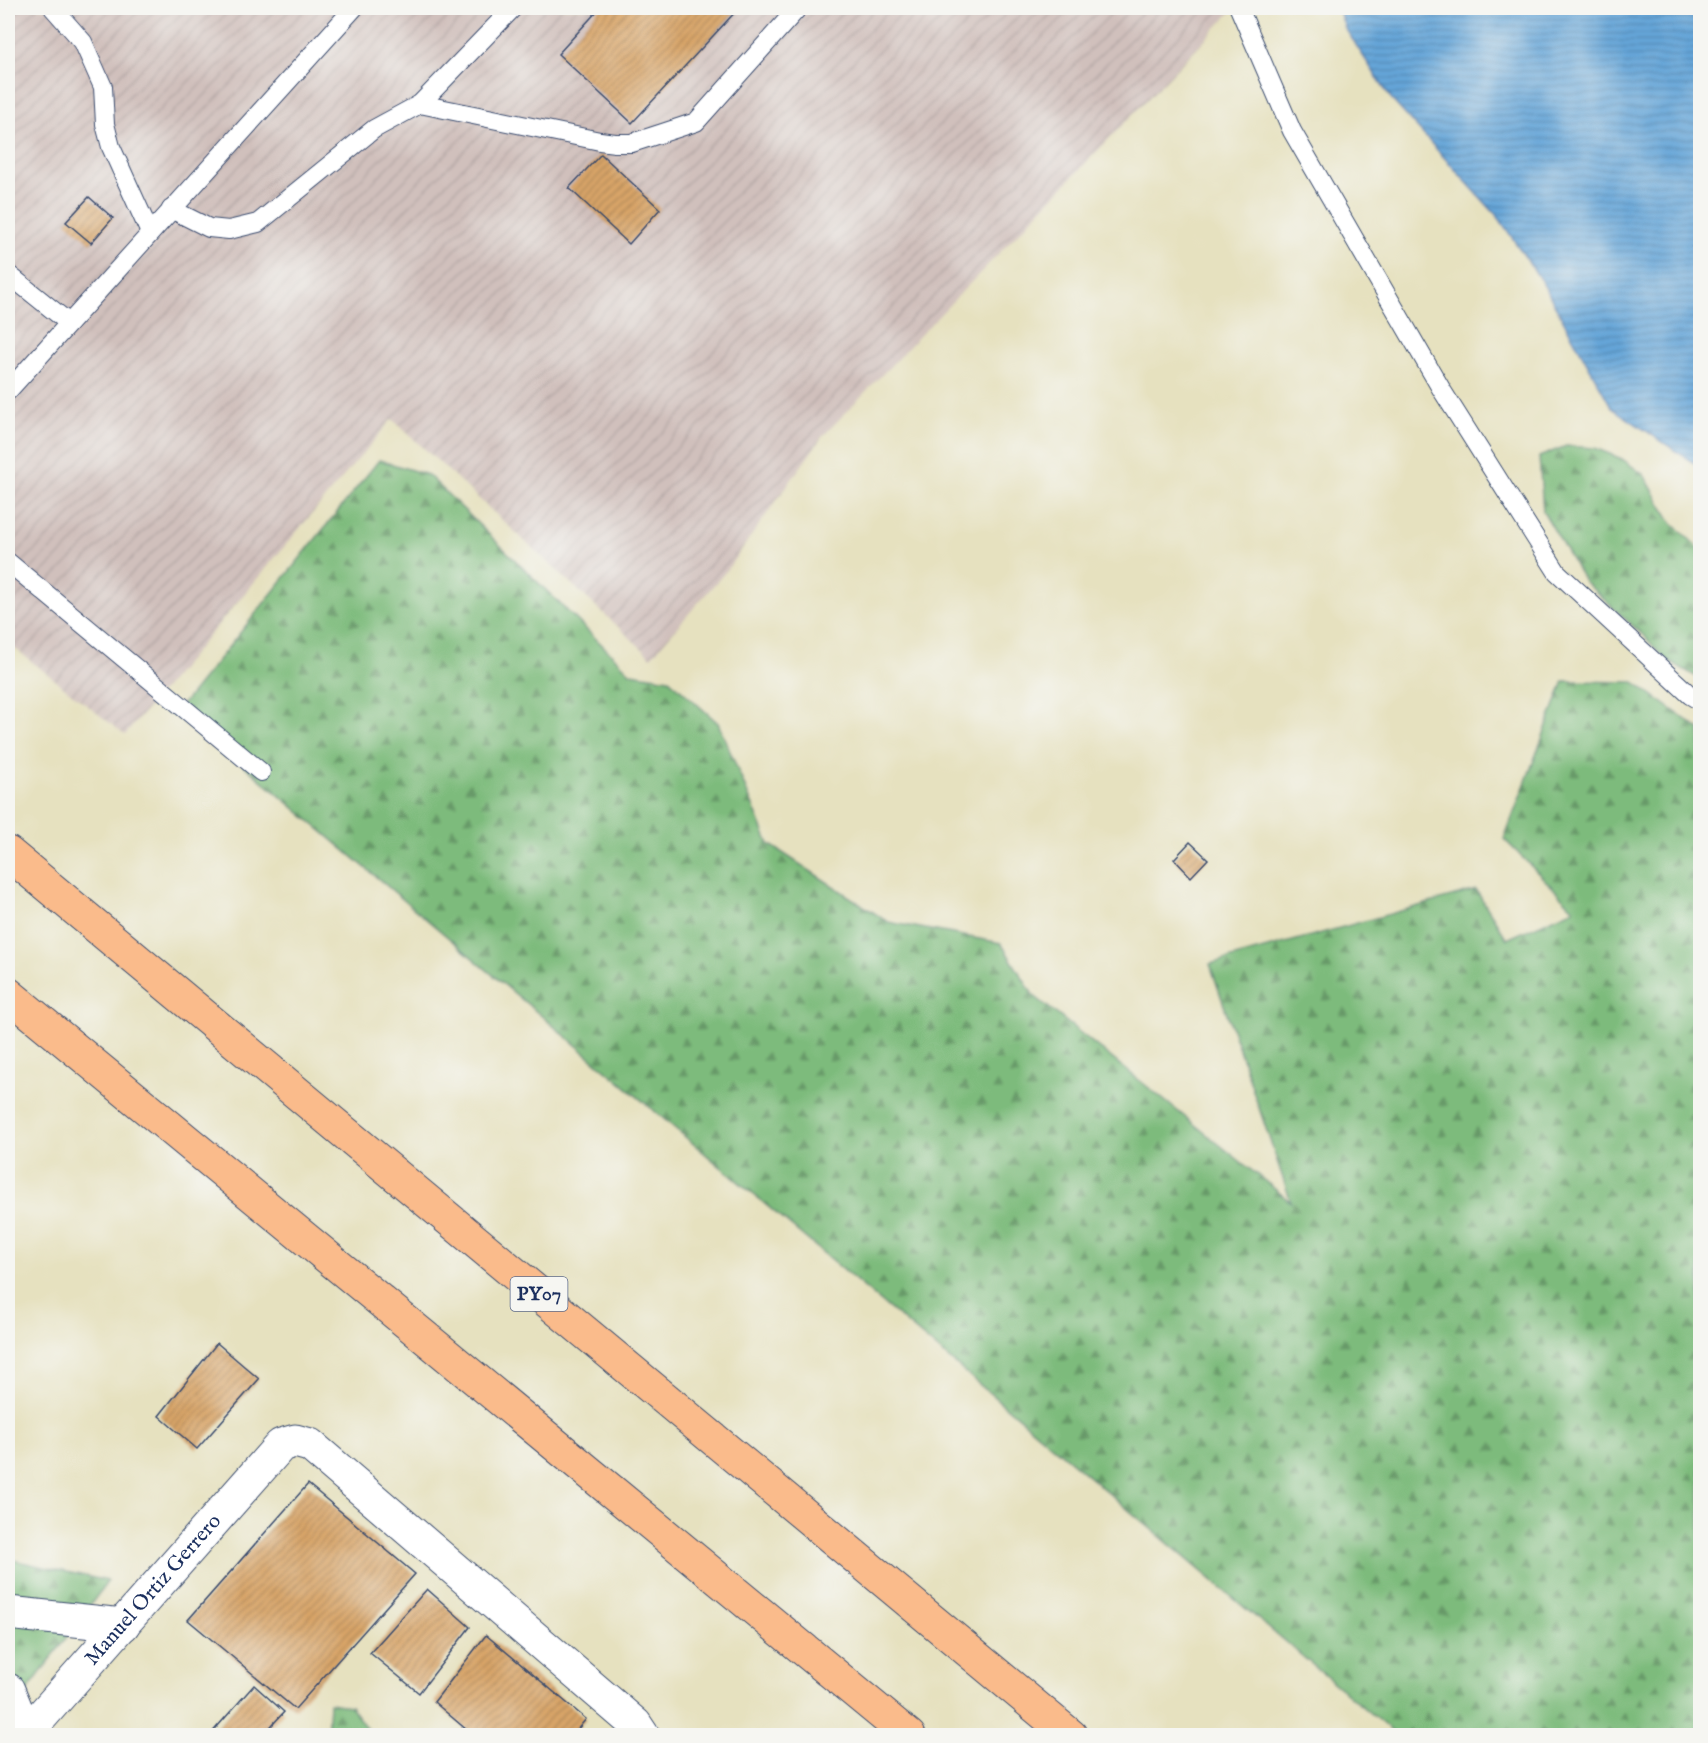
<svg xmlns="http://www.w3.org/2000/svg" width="1708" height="1743" viewBox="0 0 1708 1743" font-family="'IM FELL English',serif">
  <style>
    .industrial { fill: url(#industrial-furrows) }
    .forest { fill: url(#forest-firs); stroke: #4c756c; stroke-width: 1.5 }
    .water { fill: url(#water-rules); stroke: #406a9b; stroke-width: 1.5 }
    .building { fill: url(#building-hatch) }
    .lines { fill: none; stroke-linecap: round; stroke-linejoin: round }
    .service-casing { stroke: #394a6d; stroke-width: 20 }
    .minor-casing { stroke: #394a6d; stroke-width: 35 }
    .trunk-casing { stroke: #394a6d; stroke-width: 35 }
    .service { stroke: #fff; stroke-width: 18 }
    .minor { stroke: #fff; stroke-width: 33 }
    .trunk { stroke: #fabb8b; stroke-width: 33 }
    .labels { text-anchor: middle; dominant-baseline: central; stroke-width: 6; stroke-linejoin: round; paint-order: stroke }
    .shield { fill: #f6f6f2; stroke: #5d6b8a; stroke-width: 1.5 }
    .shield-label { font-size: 20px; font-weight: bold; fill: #1b2f5e }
    .street-label { font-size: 21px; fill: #1b2f5e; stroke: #f6f6f2 }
  </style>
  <defs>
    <pattern id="industrial-furrows" width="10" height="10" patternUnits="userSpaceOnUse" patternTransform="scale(1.5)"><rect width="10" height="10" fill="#d0c0bc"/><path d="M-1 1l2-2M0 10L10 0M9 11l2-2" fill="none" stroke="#b2a5a4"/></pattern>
    <pattern id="forest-firs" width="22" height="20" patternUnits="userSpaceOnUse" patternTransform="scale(1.5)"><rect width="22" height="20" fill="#7dbb7b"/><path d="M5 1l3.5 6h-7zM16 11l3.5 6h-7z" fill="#669868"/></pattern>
    <pattern id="water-rules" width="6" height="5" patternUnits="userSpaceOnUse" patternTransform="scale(1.5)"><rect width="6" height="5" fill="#65a5d8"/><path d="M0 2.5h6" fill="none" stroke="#5287b2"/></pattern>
    <pattern id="building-hatch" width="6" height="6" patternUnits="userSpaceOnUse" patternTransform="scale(1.5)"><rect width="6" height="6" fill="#d8a467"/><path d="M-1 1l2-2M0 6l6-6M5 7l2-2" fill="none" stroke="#ae8658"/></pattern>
  </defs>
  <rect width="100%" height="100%" fill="#f6f6f2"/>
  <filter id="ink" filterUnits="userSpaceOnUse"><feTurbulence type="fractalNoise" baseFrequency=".0167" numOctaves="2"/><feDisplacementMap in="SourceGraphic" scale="12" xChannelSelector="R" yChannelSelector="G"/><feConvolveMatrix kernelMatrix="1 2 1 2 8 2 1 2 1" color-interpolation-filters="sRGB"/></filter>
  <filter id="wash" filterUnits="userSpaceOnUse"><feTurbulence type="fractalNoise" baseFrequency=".008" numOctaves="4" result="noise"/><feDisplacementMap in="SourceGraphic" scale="24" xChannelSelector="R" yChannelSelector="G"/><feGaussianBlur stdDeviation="1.35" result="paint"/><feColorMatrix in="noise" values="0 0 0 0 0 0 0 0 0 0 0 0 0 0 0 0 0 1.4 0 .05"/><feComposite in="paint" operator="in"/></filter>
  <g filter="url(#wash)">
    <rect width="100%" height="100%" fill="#e6e1bf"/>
    <path class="industrial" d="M8 8H1235L822 437 726 571 651 657 392 419 125 735 8 643Z"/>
    <g class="forest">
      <path d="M1566 446 1595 448 1622 459 1644 475 1672 523 1700 549V679L1664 658 1646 638 1584 581 1543 511 1539 457Z"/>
      <path d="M379 460 428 475 631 673 669 679 718 723 769 844 888 922 1001 943 1033 995 1291 1202 1210 964 1476 890 1507 939 1574 909 1504 839 1564 681 1634 682 1700 730V1735H1396L178 710Z"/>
      <path d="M8 1559 108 1581 8 1717Z"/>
      <path d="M329 1703 350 1706 369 1732 375 1735H327Z"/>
    </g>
    <path class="water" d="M1338 8H1700V467L1612 408 1542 282 1499 218 1391 99 1345 28Z"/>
    <g id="blocks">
      <g class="building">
        <path d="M600 8H739L632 123 558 54Z"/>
        <path d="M601 154 660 209 629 244 569 188Z"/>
        <path d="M89 197 113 218 91 243 66 222Z"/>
        <path d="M1190 842 1208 859 1191 877 1174 859Z"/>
        <path d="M217 1343 259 1379 197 1449 159 1416Z"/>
        <path d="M308 1484 415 1574 295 1709 188 1620Z"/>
        <path d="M427 1589 470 1627 419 1693 370 1653Z"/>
        <path d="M486 1635 586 1719 572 1736H474L434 1702Z"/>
        <path d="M254 1685 284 1712 262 1736H209Z"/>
      </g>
    </g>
  </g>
  <g filter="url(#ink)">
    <use href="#blocks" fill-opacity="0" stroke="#394a6d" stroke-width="1.5"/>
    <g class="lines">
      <g class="service-casing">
        <g id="service">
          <path d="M53 8 83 42 103 87 105 124 111 147 150 233"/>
          <path d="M1239 8 1292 131 1443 392 1557 572 1690 695 1700 701"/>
          <path d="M420 104 600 141 615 143H632L696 122 798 8"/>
          <path d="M171 209 209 228 229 230 258 223 374 129 420 104 513 8"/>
          <path d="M8 274 69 323"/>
          <path d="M8 391 354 8"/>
          <path d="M8 562 261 772"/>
        </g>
      </g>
      <g class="minor-casing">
        <g id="minor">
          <path d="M8 1613 123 1625"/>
          <path d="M8 1690 27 1736"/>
          <path id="s1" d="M24 1736 281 1445 295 1441 310 1445 635 1724 643 1736"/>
        </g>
      </g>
      <g class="trunk-casing">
        <g id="trunk">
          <path d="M8 853 1071 1736"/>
          <path d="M8 994 909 1736"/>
        </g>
      </g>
      <use href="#service" class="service"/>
      <use href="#minor" class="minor"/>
      <use href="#trunk" class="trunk"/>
    </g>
  </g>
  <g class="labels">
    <rect class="shield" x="510.5" y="1277" width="57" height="34" rx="4.5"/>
    <g class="shield-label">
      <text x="539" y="1294">PY07</text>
    </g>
    <g class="street-label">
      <text stroke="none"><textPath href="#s1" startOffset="195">Manuel Ortiz Gerrero</textPath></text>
    </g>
  </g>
  <rect width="1708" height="1743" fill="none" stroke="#f6f6f2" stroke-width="30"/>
</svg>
